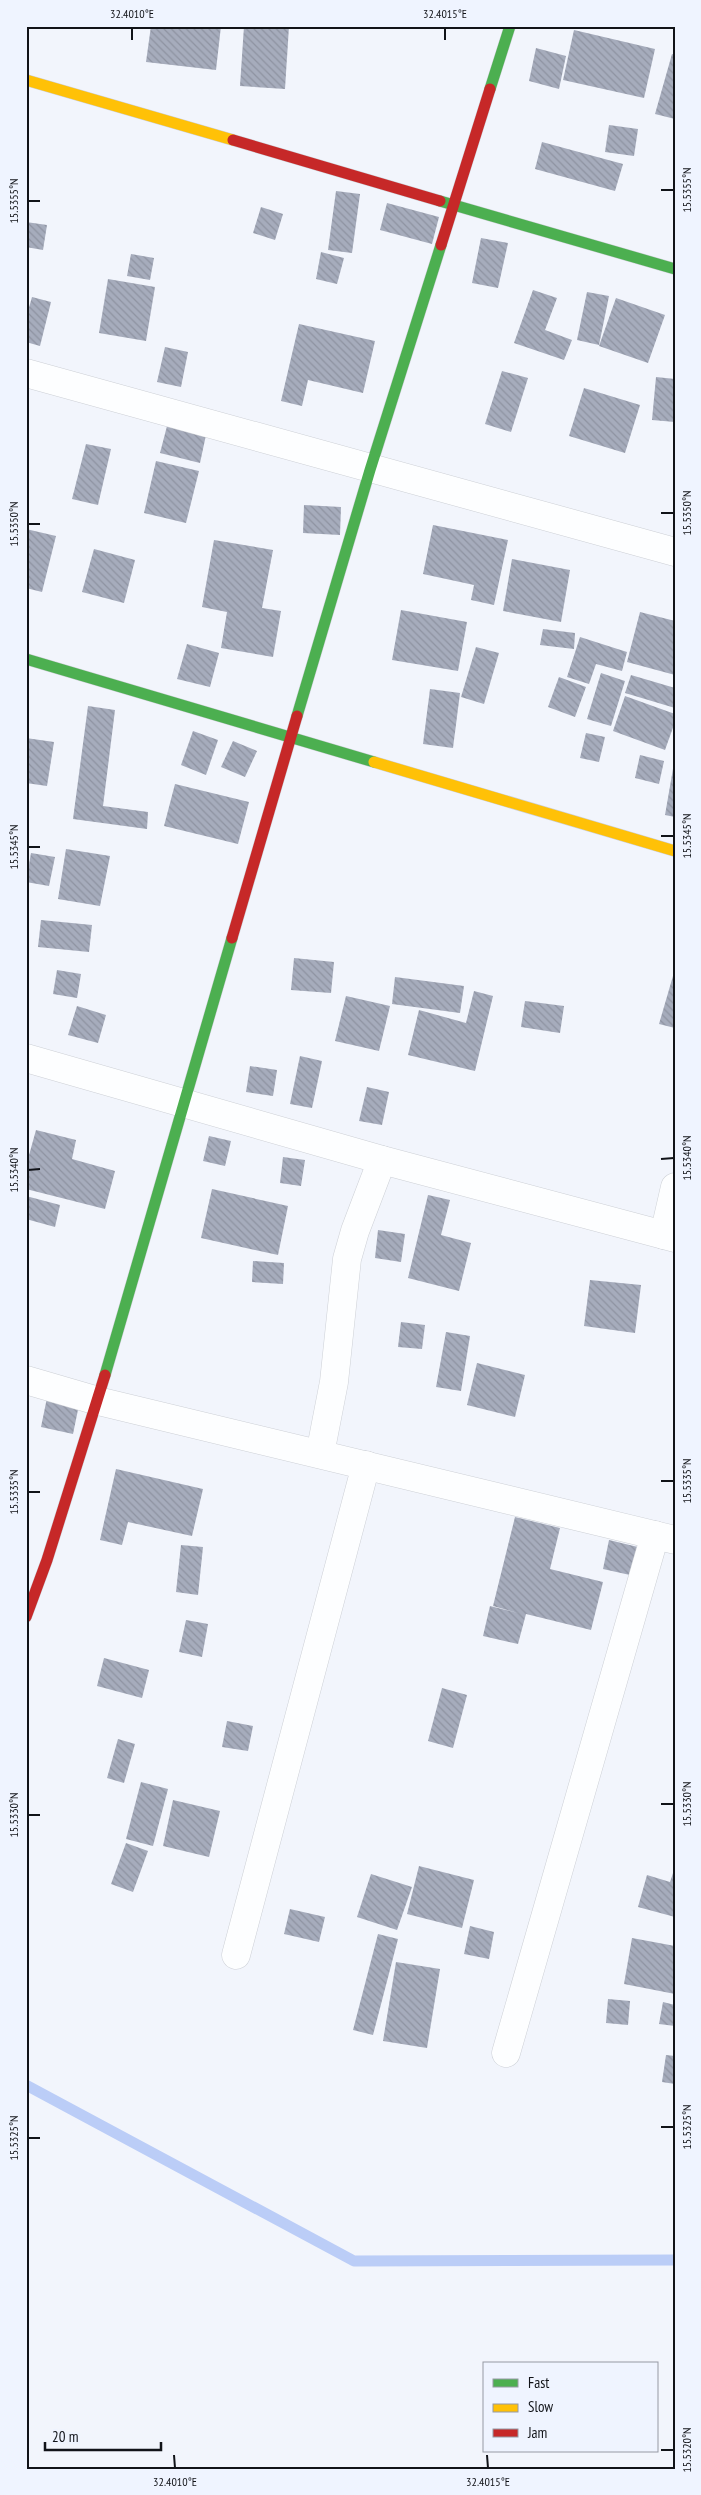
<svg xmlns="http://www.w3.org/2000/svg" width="701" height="2495" viewBox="0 0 701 2495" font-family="'PT Sans Narrow',sans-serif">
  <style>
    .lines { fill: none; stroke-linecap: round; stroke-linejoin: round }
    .stream { stroke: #bbcdf7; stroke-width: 11 }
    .building { fill: url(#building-back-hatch) }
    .street-casing { stroke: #cdd0d6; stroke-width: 29 }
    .fast-casing { stroke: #cdd0d6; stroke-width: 12 }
    .slow-casing { stroke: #cdd0d6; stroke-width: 12 }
    .jam-casing { stroke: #cdd0d6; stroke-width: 12 }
    .street { stroke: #fdfeff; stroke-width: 28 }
    .fast { stroke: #4caf50; stroke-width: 11 }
    .slow { stroke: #ffc107; stroke-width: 11 }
    .jam { stroke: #c62828; stroke-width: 11 }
    .ticks { fill: none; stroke: #111318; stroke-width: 2 }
    .neatline { fill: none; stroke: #111318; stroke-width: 2 }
    .ticks-label { font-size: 12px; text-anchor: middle; fill: #111318 }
  </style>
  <defs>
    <pattern id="building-back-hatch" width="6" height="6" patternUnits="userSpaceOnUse" patternTransform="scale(1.25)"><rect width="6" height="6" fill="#a6acbc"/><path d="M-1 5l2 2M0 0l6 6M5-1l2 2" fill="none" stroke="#8e93a1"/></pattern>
  </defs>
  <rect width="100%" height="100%" fill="#f2f5fc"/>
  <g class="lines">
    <path class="stream" d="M26 2085 354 2261 675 2260"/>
  </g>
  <g class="building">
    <path d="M151 26H221L216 70 146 62Z"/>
    <path d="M244 26H289L285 89 240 86Z"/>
    <path d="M574 30 655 49 644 98 563 80Z"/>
    <path d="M536 48 566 56 559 89 529 81Z"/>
    <path d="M672 54 675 55V119L655 114Z"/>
    <path d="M609 125 638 129 634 156 605 152Z"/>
    <path d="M542 142 623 164 615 191 535 169Z"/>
    <path d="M336 191 360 194 352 253 328 250Z"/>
    <path d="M387 203 439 217 432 244 380 230Z"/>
    <path d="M261 207 283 214 275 240 253 233Z"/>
    <path d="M26 222 47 225 43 250 26 247Z"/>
    <path d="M481 238 508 243 498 288 472 283Z"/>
    <path d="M321 252 344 258 337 284 316 279Z"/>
    <path d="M131 254 154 258 150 280 127 276Z"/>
    <path d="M108 279 155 287 146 341 99 333Z"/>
    <path d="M533 290 557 298 545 330 572 340 564 360 514 343Z"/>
    <path d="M587 292 609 296 599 345 577 340Z"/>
    <path d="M32 297 51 302 40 346 26 342V318Z"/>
    <path d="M616 298 665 315 648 363 599 346Z"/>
    <path d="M299 324 375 341 363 393 308 380 302 406 281 401Z"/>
    <path d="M165 347 188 352 181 387 157 382Z"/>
    <path d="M502 371 528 378 511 432 485 424Z"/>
    <path d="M656 377 675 379V422L652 420Z"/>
    <path d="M584 388 640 405 625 453 569 436Z"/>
    <path d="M167 426 206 435 200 463 160 453Z"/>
    <path d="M86 444 111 449 98 505 72 499Z"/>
    <path d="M156 461 199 471 186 523 144 513Z"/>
    <path d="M304 505 341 507 340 535 303 533Z"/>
    <path d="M433 525 508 540 494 605 471 600 474 585 423 574Z"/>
    <path d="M26 529 56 536 42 592 26 588Z"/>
    <path d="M214 540 273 550 262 608 281 611 273 657 221 648 227 612 202 607Z"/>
    <path d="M94 549 135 560 124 603 82 592Z"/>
    <path d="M512 559 570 570 561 622 503 611Z"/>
    <path d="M401 610 467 622 458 671 392 660Z"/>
    <path d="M640 612 675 621V675L627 662Z"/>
    <path d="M543 629 575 633 574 649 540 645Z"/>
    <path d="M580 637 627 652 622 671 596 664 589 684 567 677Z"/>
    <path d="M187 644 219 653 210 687 177 679Z"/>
    <path d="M476 647 499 653 484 704 461 697Z"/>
    <path d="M601 673 625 681 611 726 587 719Z"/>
    <path d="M631 675 675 688V708L625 693Z"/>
    <path d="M559 677 586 687 575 717 548 707Z"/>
    <path d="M430 689 460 693 453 748 423 744Z"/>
    <path d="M625 696 675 714V722L665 750 613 731Z"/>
    <path d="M88 706 115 710 103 806 148 812 147 829 73 819Z"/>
    <path d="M193 731 218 740 206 775 181 765Z"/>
    <path d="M586 733 605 737 599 762 580 758Z"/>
    <path d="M26 738 54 742 47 786 26 783Z"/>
    <path d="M233 741 257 751 245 777 221 767Z"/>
    <path d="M640 755 664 761 659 784 635 778Z"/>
    <path d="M674 763H675V817L665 815Z"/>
    <path d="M175 784 249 802 238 844 164 826Z"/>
    <path d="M66 849 110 856 100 906 58 899Z"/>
    <path d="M31 853 55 857 49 886 26 882Z"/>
    <path d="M41 920 92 925 89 952 38 947Z"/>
    <path d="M294 958 334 962 331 993 291 990Z"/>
    <path d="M675 969V1028L659 1024Z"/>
    <path d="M57 970 81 974 77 998 53 994Z"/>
    <path d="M395 977 464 986 460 1013 392 1004Z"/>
    <path d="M474 991 493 996 475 1071 408 1055 419 1010 466 1023Z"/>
    <path d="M346 996 390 1006 379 1051 335 1041Z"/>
    <path d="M525 1001 564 1006 560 1033 521 1027Z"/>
    <path d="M77 1006 106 1015 98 1043 68 1035Z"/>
    <path d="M300 1056 322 1061 312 1108 290 1104Z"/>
    <path d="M250 1066 277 1070 273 1096 246 1092Z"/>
    <path d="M367 1087 389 1092 382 1125 359 1121Z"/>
    <path d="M36 1130 76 1140 72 1159 115 1171 105 1209 26 1189V1166Z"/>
    <path d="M209 1136 231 1141 225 1166 203 1161Z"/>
    <path d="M283 1157 305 1160 301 1186 280 1183Z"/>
    <path d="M212 1189 288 1206 278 1255 201 1238Z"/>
    <path d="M428 1195 450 1200 441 1235 471 1243 459 1291 408 1278Z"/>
    <path d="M26 1196 60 1205 55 1227 26 1219Z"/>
    <path d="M378 1230 405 1234 401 1262 375 1258Z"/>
    <path d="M253 1261 284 1263 283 1284 252 1282Z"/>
    <path d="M590 1280 641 1285 635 1333 584 1326Z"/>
    <path d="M401 1322 425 1325 422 1349 398 1347Z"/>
    <path d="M446 1332 470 1336 461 1391 436 1387Z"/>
    <path d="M477 1363 525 1375 515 1417 467 1405Z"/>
    <path d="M48 1393 80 1400 73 1434 41 1427Z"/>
    <path d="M116 1469 203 1489 192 1536 128 1522 122 1545 100 1540Z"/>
    <path d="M515 1517 560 1528 550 1569 603 1582 591 1630 526 1614 518 1644 483 1636 490 1606 518 1613 493 1606Z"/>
    <path d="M609 1540 646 1549 639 1577 603 1569Z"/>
    <path d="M181 1545 203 1547 198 1595 176 1592Z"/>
    <path d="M186 1620 208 1624 202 1657 179 1652Z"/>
    <path d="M104 1658 149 1670 142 1698 97 1686Z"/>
    <path d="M442 1688 467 1695 453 1748 428 1741Z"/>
    <path d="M227 1721 253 1726 248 1751 222 1747Z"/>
    <path d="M118 1739 135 1744 124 1783 107 1778Z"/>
    <path d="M141 1782 168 1789 153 1846 126 1839Z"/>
    <path d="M173 1800 220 1811 209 1857 163 1846Z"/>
    <path d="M126 1843 148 1851 133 1892 111 1884Z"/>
    <path d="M419 1866 474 1880 462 1928 407 1914Z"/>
    <path d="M675 1867V1917L638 1907 647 1875 670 1882Z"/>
    <path d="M371 1874 412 1887 397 1930 357 1917Z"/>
    <path d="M290 1909 325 1917 319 1942 284 1934Z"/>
    <path d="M470 1926 494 1932 489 1959 464 1954Z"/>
    <path d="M378 1934 398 1939 373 2035 353 2030Z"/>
    <path d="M632 1938 675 1946V1994L624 1984Z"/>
    <path d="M396 1962 440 1969 427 2048 383 2041Z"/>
    <path d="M608 1999 630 2001 628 2025 606 2023Z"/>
    <path d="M663 2002 675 2005V2026L659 2024Z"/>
    <path d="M666 2055 675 2056V2084L662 2082Z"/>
  </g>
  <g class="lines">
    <g class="street-casing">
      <g id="street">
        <path d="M26 373 675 552"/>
        <path d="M26 1058 382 1160 675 1238"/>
        <path d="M664 1235 675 1187"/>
        <path d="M26 1380 98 1401 675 1540"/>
        <path d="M320 1454 334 1382 347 1259 355 1231 382 1160"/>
        <path d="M236 1955 366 1465"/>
        <path d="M506 2053 655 1535"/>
      </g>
    </g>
    <g class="fast-casing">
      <g id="fast">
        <path d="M490 89 510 26"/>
        <path d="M440 201 675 269"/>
        <path d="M26 659 374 762"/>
        <path d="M297 716 370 470 441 245"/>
        <path d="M105 1375 232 938"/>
      </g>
    </g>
    <g class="slow-casing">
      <g id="slow">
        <path d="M26 80 233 140"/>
        <path d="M374 762 675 851"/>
      </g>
    </g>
    <g class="jam-casing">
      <g id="jam">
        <path d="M233 140 440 201"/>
        <path d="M441 245 490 89"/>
        <path d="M232 938 297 716"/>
        <path d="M26 1617 47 1560 105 1375"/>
      </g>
    </g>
    <use href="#street" class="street"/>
    <use href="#fast" class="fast"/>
    <use href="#slow" class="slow"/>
    <use href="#jam" class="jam"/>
  </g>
  <path class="ticks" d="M132 28V40M445 28V40M661 190H674M28 201H40M661 513H674M28 524H40M661 836H674M28 847H40M661 1159 674 1158M28 1170 40 1169M661 1481H674M28 1492H40M661 1804H674M28 1815H40M661 2127H674M28 2138H40M661 2450H674M174 2455 175 2468M487 2455 488 2468"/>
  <rect width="701" height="2495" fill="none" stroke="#eff4ff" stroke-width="55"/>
  <rect x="483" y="2362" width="175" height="90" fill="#eff4ff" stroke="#969aa3"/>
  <rect x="493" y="2379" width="25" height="8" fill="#4caf50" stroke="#969aa3"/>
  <text x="528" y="2388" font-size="15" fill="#111318">Fast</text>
  <rect x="493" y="2404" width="25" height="8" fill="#ffc107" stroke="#969aa3"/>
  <text x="528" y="2412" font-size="15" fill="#111318">Slow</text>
  <rect x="493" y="2429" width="25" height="8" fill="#c62828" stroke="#969aa3"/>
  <text x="528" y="2438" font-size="15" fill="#111318">Jam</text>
  <path d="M45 2442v8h116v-8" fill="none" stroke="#111318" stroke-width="2.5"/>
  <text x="52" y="2442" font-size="15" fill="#111318" stroke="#eff4ff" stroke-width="4" paint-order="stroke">20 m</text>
  <rect x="28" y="28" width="646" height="2440" class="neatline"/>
  <g class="ticks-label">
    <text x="132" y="18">32.4010°E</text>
    <text x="445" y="18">32.4015°E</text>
    <text transform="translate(687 190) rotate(-90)" y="4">15.5355°N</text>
    <text transform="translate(14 201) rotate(-90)" y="4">15.5355°N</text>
    <text transform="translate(687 513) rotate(-90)" y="4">15.5350°N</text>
    <text transform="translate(14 524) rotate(-90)" y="4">15.5350°N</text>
    <text transform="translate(687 836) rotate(-90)" y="4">15.5345°N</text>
    <text transform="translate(14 847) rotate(-90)" y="4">15.5345°N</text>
    <text transform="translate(687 1158) rotate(-90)" y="4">15.5340°N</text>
    <text transform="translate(14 1170) rotate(-90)" y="4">15.5340°N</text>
    <text transform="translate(687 1481) rotate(-90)" y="4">15.5335°N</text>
    <text transform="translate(14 1492) rotate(-90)" y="4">15.5335°N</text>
    <text transform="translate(687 1804) rotate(-90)" y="4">15.5330°N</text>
    <text transform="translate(14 1815) rotate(-90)" y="4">15.5330°N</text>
    <text transform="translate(687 2127) rotate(-90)" y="4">15.5325°N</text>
    <text transform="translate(14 2138) rotate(-90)" y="4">15.5325°N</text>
    <text transform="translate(687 2450) rotate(-90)" y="4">15.5320°N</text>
    <text x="175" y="2486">32.4010°E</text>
    <text x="488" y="2486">32.4015°E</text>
  </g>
</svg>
